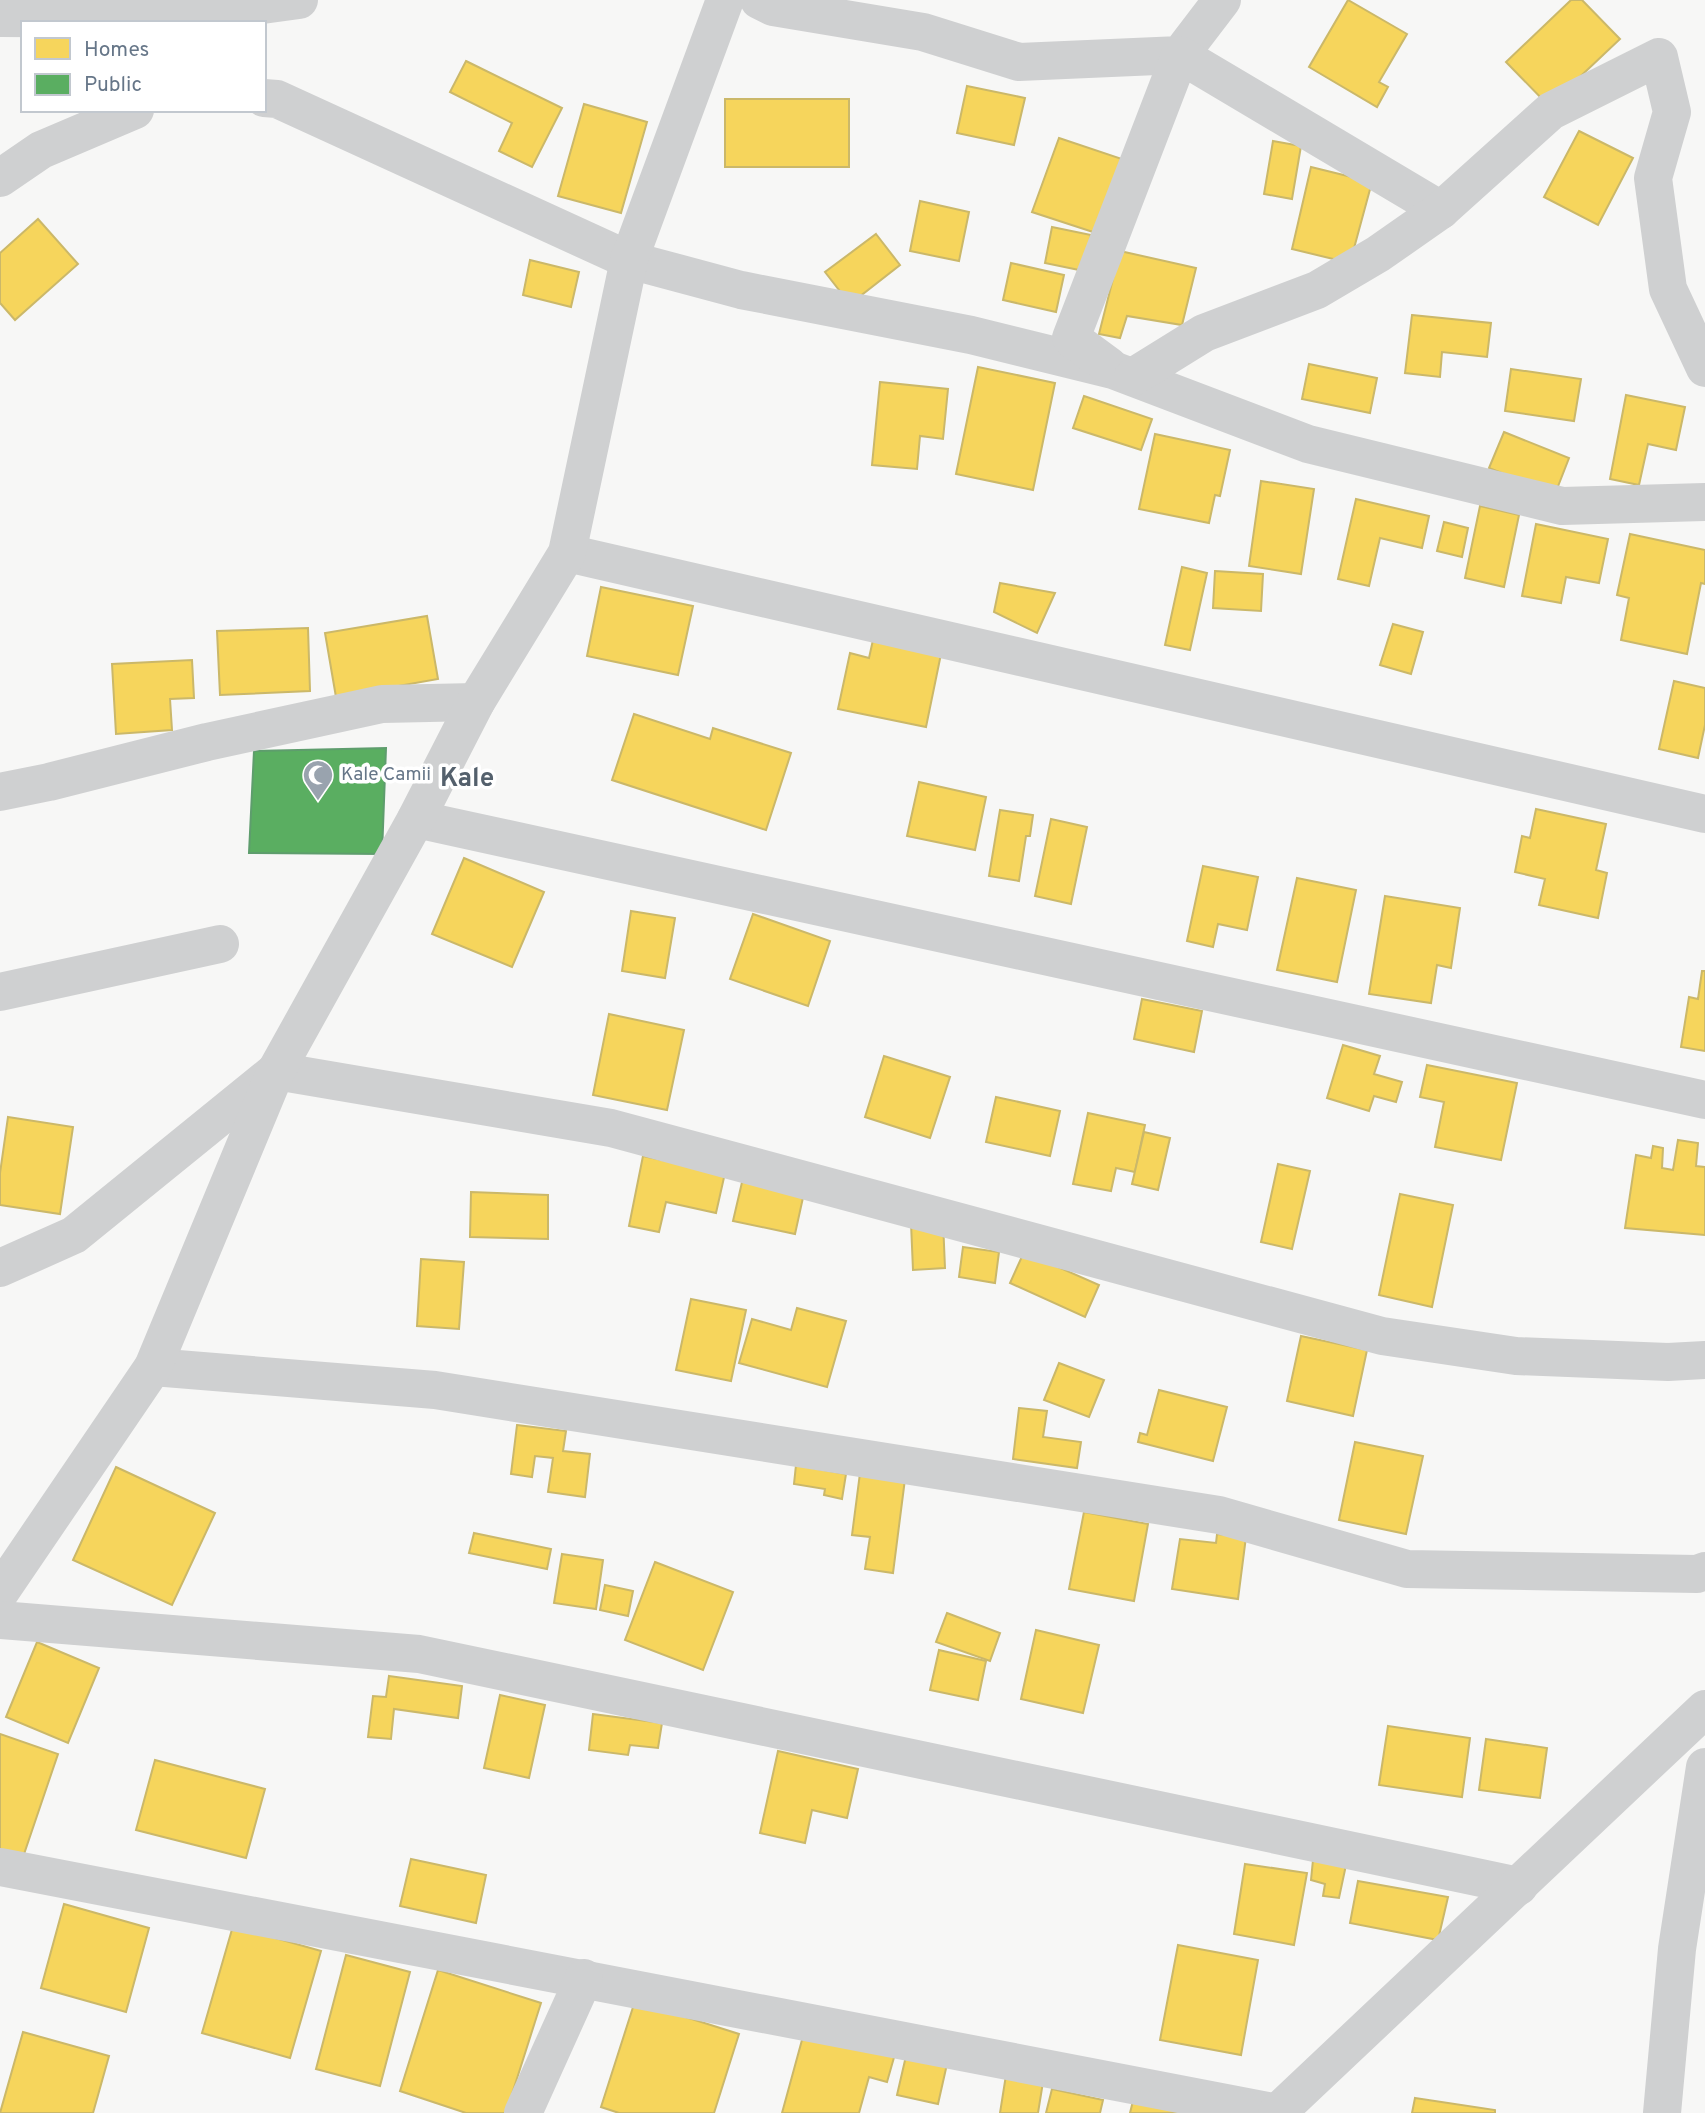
<svg xmlns="http://www.w3.org/2000/svg" width="1705" height="2113" viewBox="0 0 1705 2113" font-family="Overpass,sans-serif">
  <style>
    .homes { fill: #f6d55c; stroke: #cbb869; stroke-width: 2 }
    .public { fill: #5aae61; stroke: #5e9d6d; stroke-width: 2 }
    .lines { fill: none; stroke-linecap: round; stroke-linejoin: round }
    .minor { stroke: #cfd0d1; stroke-width: 38 }
    .labels { text-anchor: middle; dominant-baseline: central; stroke-width: 7; stroke-linejoin: round; paint-order: stroke }
    .poi-label { font-size: 19px; fill: #667688; stroke: #fff; text-anchor: start }
    .district-label { font-size: 26px; font-weight: bold; fill: #54606c; stroke: #fff }
  </style>
  <rect width="100%" height="100%" fill="#f7f7f6"/>
  <g class="homes">
    <path d="M1348 0 1407 34 1379 82 1388 87 1377 107 1309 67Z"/>
    <path d="M1571 0H1582L1620 39 1549 106 1506 62Z"/>
    <path d="M466 61 562 108 532 167 499 151 512 123 450 92Z"/>
    <path d="M967 86 1025 98 1014 145 957 133Z"/>
    <rect x="725" y="99" width="124" height="68"/>
    <path d="M584 104 647 122 621 213 558 196Z"/>
    <path d="M1579 131 1633 158 1598 225 1544 197Z"/>
    <path d="M1059 138 1125 160 1096 233 1032 212Z"/>
    <path d="M1273 141 1301 146 1292 199 1264 194Z"/>
    <path d="M1311 167 1372 182 1350 263 1292 249Z"/>
    <path d="M920 201 969 212 959 261 910 251Z"/>
    <path d="M38 219 78 264 15 320 0 303V253Z"/>
    <path d="M1052 227 1091 235 1084 271 1045 263Z"/>
    <path d="M876 234 900 265 850 304 825 272Z"/>
    <path d="M1120 251 1196 268 1182 325 1127 316 1120 338 1099 334Z"/>
    <path d="M530 260 579 272 571 307 523 295Z"/>
    <path d="M1011 263 1064 275 1056 312 1003 300Z"/>
    <path d="M1412 315 1491 323 1487 357 1442 352 1440 377 1405 373Z"/>
    <path d="M1309 364 1377 378 1370 413 1302 399Z"/>
    <path d="M978 367 1055 383 1033 490 956 474Z"/>
    <path d="M1511 369 1581 379 1574 421 1505 411Z"/>
    <path d="M880 382 948 389 943 439 920 436 917 469 872 465Z"/>
    <path d="M1626 395 1685 407 1676 450 1648 444 1639 485 1610 479Z"/>
    <path d="M1084 396 1152 419 1141 450 1073 428Z"/>
    <path d="M1504 432 1569 458 1555 494 1489 468Z"/>
    <path d="M1155 434 1230 450 1220 496 1215 495 1209 523 1139 509Z"/>
    <path d="M1261 481 1314 489 1301 574 1249 566Z"/>
    <path d="M1356 499 1429 516 1422 548 1380 538 1369 586 1338 579Z"/>
    <path d="M1480 506 1519 515 1504 587 1465 578Z"/>
    <path d="M1444 522 1468 528 1462 557 1437 551Z"/>
    <path d="M1536 524 1608 539 1599 583 1566 577 1561 603 1522 596Z"/>
    <path d="M1630 534 1705 550V584L1701 583 1687 654 1621 640 1629 598 1617 595Z"/>
    <path d="M1182 567 1207 573 1190 650 1165 645Z"/>
    <path d="M1215 571 1263 574 1261 611 1213 608Z"/>
    <path d="M1000 583 1055 593 1037 633 994 612Z"/>
    <path d="M601 587 693 606 678 675 587 656Z"/>
    <path d="M427 616 438 679 336 697 325 633Z"/>
    <path d="M1393 624 1423 632 1411 674 1380 665Z"/>
    <path d="M308 628 310 691 220 695 217 631Z"/>
    <path d="M873 640 941 654 926 727 838 709 850 653 869 658Z"/>
    <path d="M192 660 194 698 170 699 172 730 116 734 112 664Z"/>
    <path d="M1674 681 1705 688V725L1698 758 1659 749Z"/>
    <path d="M634 714 710 739 713 728 791 753 766 830 612 780Z"/>
    <path d="M919 782 986 797 975 850 907 836Z"/>
    <path d="M1536 809 1606 824 1596 870 1607 873 1598 918 1539 905 1545 879 1515 872 1522 836 1530 838Z"/>
    <path d="M1000 810 1033 815 1030 836H1026L1019 881 989 876Z"/>
    <path d="M1051 819 1087 827 1071 904 1035 896Z"/>
    <path d="M464 858 544 892 512 967 432 934Z"/>
    <path d="M1203 866 1258 877 1247 930 1218 924 1213 947 1187 941Z"/>
    <path d="M1297 878 1356 890 1337 982 1277 970Z"/>
    <path d="M1385 896 1460 908 1451 968 1437 965 1431 1003 1369 994Z"/>
    <path d="M631 911 675 918 665 978 622 971Z"/>
    <path d="M753 914 830 941 808 1006 730 979Z"/>
    <path d="M1702 971H1705V1051L1681 1047 1689 997 1698 999Z"/>
    <path d="M1142 999 1202 1011 1194 1052 1134 1039Z"/>
    <path d="M609 1014 684 1030 667 1110 593 1095Z"/>
    <path d="M1343 1045 1380 1056 1374 1074 1402 1082 1396 1102 1374 1096 1369 1111 1327 1098Z"/>
    <path d="M884 1056 950 1077 930 1138 865 1117Z"/>
    <path d="M1427 1065 1517 1083 1501 1160 1435 1147 1444 1102 1420 1097Z"/>
    <path d="M996 1097 1060 1111 1050 1156 986 1142Z"/>
    <path d="M1088 1113 1145 1125 1135 1172 1116 1168 1111 1191 1073 1184Z"/>
    <path d="M8 1117 73 1127 60 1214 0 1205V1173Z"/>
    <path d="M1144 1132 1170 1138 1158 1190 1132 1184Z"/>
    <path d="M1678 1140 1698 1143 1696 1166 1705 1167V1235L1625 1228 1636 1155 1651 1158 1653 1146 1663 1148 1662 1168 1673 1170Z"/>
    <path d="M643 1156 725 1173 716 1213 666 1202 659 1232 629 1226Z"/>
    <path d="M1278 1164 1310 1171 1292 1249 1261 1242Z"/>
    <path d="M743 1178 804 1193 795 1234 733 1221Z"/>
    <path d="M471 1192 548 1195V1239L470 1237Z"/>
    <path d="M1400 1194 1453 1205 1432 1307 1379 1295Z"/>
    <path d="M943 1221 945 1268 913 1270 911 1223Z"/>
    <path d="M963 1247 999 1252 995 1283 959 1277Z"/>
    <path d="M1024 1252 1099 1285 1085 1317 1010 1283Z"/>
    <path d="M421 1259 464 1262 459 1329 417 1326Z"/>
    <path d="M691 1299 746 1310 731 1381 676 1370Z"/>
    <path d="M797 1308 846 1321 827 1387 739 1363 752 1319 791 1330Z"/>
    <path d="M1301 1336 1367 1350 1353 1416 1287 1401Z"/>
    <path d="M1059 1363 1104 1380 1089 1417 1044 1400Z"/>
    <path d="M1159 1390 1227 1407 1213 1461 1138 1442 1140 1433 1147 1435Z"/>
    <path d="M1019 1408 1047 1411 1043 1437 1081 1442 1077 1468 1013 1459Z"/>
    <path d="M517 1425 566 1431 563 1451 590 1454 585 1497 548 1492 553 1458 535 1456 532 1477 511 1474Z"/>
    <path d="M1355 1442 1423 1456 1406 1534 1339 1520Z"/>
    <path d="M796 1465 846 1474 842 1499 824 1495 825 1489 794 1484Z"/>
    <path d="M116 1467 215 1513 172 1605 73 1560Z"/>
    <path d="M860 1473 905 1479 893 1573 865 1569 870 1537 852 1535Z"/>
    <path d="M1084 1512 1148 1524 1134 1601 1069 1589Z"/>
    <path d="M474 1533 551 1549 547 1569 469 1553Z"/>
    <path d="M1217 1534 1246 1537 1238 1599 1172 1589 1180 1539 1216 1543Z"/>
    <path d="M562 1554 603 1560 596 1609 554 1603Z"/>
    <path d="M655 1562 733 1592 703 1670 625 1640Z"/>
    <path d="M605 1585 633 1591 628 1616 600 1610Z"/>
    <path d="M947 1613 1000 1633 990 1661 936 1642Z"/>
    <path d="M1036 1630 1099 1645 1083 1713 1021 1699Z"/>
    <path d="M37 1642 99 1668 68 1743 6 1717Z"/>
    <path d="M939 1650 986 1661 978 1700 930 1690Z"/>
    <path d="M389 1676 462 1686 458 1718 394 1709 391 1739 368 1737 373 1696 386 1697Z"/>
    <path d="M500 1695 545 1705 529 1778 484 1768Z"/>
    <path d="M593 1714 662 1723 658 1748 630 1745 628 1755 589 1750Z"/>
    <path d="M1388 1726 1470 1738 1462 1797 1379 1785Z"/>
    <path d="M0 1734 58 1754 22 1860 0 1853Z"/>
    <path d="M1486 1739 1547 1748 1540 1798 1479 1790Z"/>
    <path d="M778 1751 858 1769 847 1818 812 1810 805 1843 760 1833Z"/>
    <path d="M155 1760 265 1789 246 1858 136 1830Z"/>
    <path d="M411 1859 486 1875 476 1923 400 1906Z"/>
    <path d="M1313 1860 1346 1865 1339 1898 1323 1896 1325 1884 1311 1880Z"/>
    <path d="M1245 1864 1307 1873 1294 1945 1234 1934Z"/>
    <path d="M1358 1881 1448 1897 1438 1940 1350 1923Z"/>
    <path d="M64 1904 149 1928 126 2012 41 1988Z"/>
    <path d="M233 1926 321 1951 290 2058 202 2033Z"/>
    <path d="M1178 1945 1258 1960 1241 2055 1160 2040Z"/>
    <path d="M346 1955 410 1972 380 2086 316 2069Z"/>
    <path d="M438 1970 541 2003 506 2113H466L400 2091Z"/>
    <path d="M635 2001 739 2034 714 2113H619L601 2107Z"/>
    <path d="M805 2029 895 2054 887 2082 869 2077 859 2113H782Z"/>
    <path d="M23 2032 109 2056 93 2113H0Z"/>
    <path d="M906 2056 947 2064 938 2104 897 2095Z"/>
    <path d="M1006 2075 1043 2082 1038 2113H1000Z"/>
    <path d="M1052 2089 1103 2100 1100 2113H1046Z"/>
    <path d="M1135 2093 1217 2113H1130Z"/>
    <path d="M1415 2098 1495 2110V2113H1412Z"/>
  </g>
  <path class="public" d="M386 748 382 854 249 853 254 751Z"/>
  <g class="lines">
    <g class="minor">
      <path d="M759 0 773 7 923 32 1019 62 1180 55 1222 0"/>
      <path d="M0 18 161 19 299 0"/>
      <path d="M264 98 277 99 629 260 741 290 971 335 1113 370 1308 444 1562 506 1705 502"/>
      <path d="M0 178 41 150 135 110"/>
      <path d="M1109 366 1071 338 1180 55 1441 210"/>
      <path d="M1133 377 1204 333 1317 290 1378 254 1441 210 1551 111 1659 57 1672 112 1653 178 1668 289 1705 368"/>
      <path d="M567 553 1705 814"/>
      <path d="M0 792 49 782 207 742 382 704 476 702"/>
      <path d="M416 819 1705 1100"/>
      <path d="M0 992 220 944"/>
      <path d="M0 1268 74 1235 276 1071 611 1128 1382 1336 1516 1356 1668 1362 1705 1360"/>
      <path d="M153 1367 435 1390 1219 1515 1407 1569 1697 1574 1705 1571"/>
      <path d="M0 1592 153 1367 276 1071 416 819 476 702 567 553 629 260 725 0"/>
      <path d="M0 1620 419 1654 1519 1886"/>
      <path d="M0 1867 1278 2113"/>
      <path d="M523 2113 584 1978"/>
      <path d="M1277 2113 1705 1709"/>
      <path d="M1662 2113 1677 1949 1705 1767"/>
    </g>
  </g>
  <defs>
    <g id="mosque-pin" transform="scale(1.575)"><path d="M0 17L-7.5 6A9.5 9.5 0 1 1 7.5 6Z" fill="#99a3ae" stroke="#fff"/><path d="M3.5-4.9A6 6 0 1 0 3.5 4.9A5 5 0 1 1 3.5-4.9Z" fill="#fff"/></g>
  </defs>
  <g fill-rule="evenodd">
    <use href="#mosque-pin" x="318" y="775"/>
  </g>
  <g class="labels">
    <g class="poi-label">
      <text x="341" y="775">Kale Camii</text>
    </g>
    <g class="district-label">
      <text x="467" y="779">Kale</text>
    </g>
  </g>
  <rect x="21" y="21" width="245" height="91" fill="#ffffff" stroke="#c2c8cf" stroke-width="2"/>
  <rect x="35" y="38" width="35" height="21" fill="#f6d55c" stroke="#c2c8cf" stroke-width="2"/>
  <text x="84" y="56" font-size="21" fill="#667688">Homes</text>
  <rect x="35" y="74" width="35" height="21" fill="#5aae61" stroke="#c2c8cf" stroke-width="2"/>
  <text x="84" y="91" font-size="21" fill="#667688">Public</text>
</svg>
